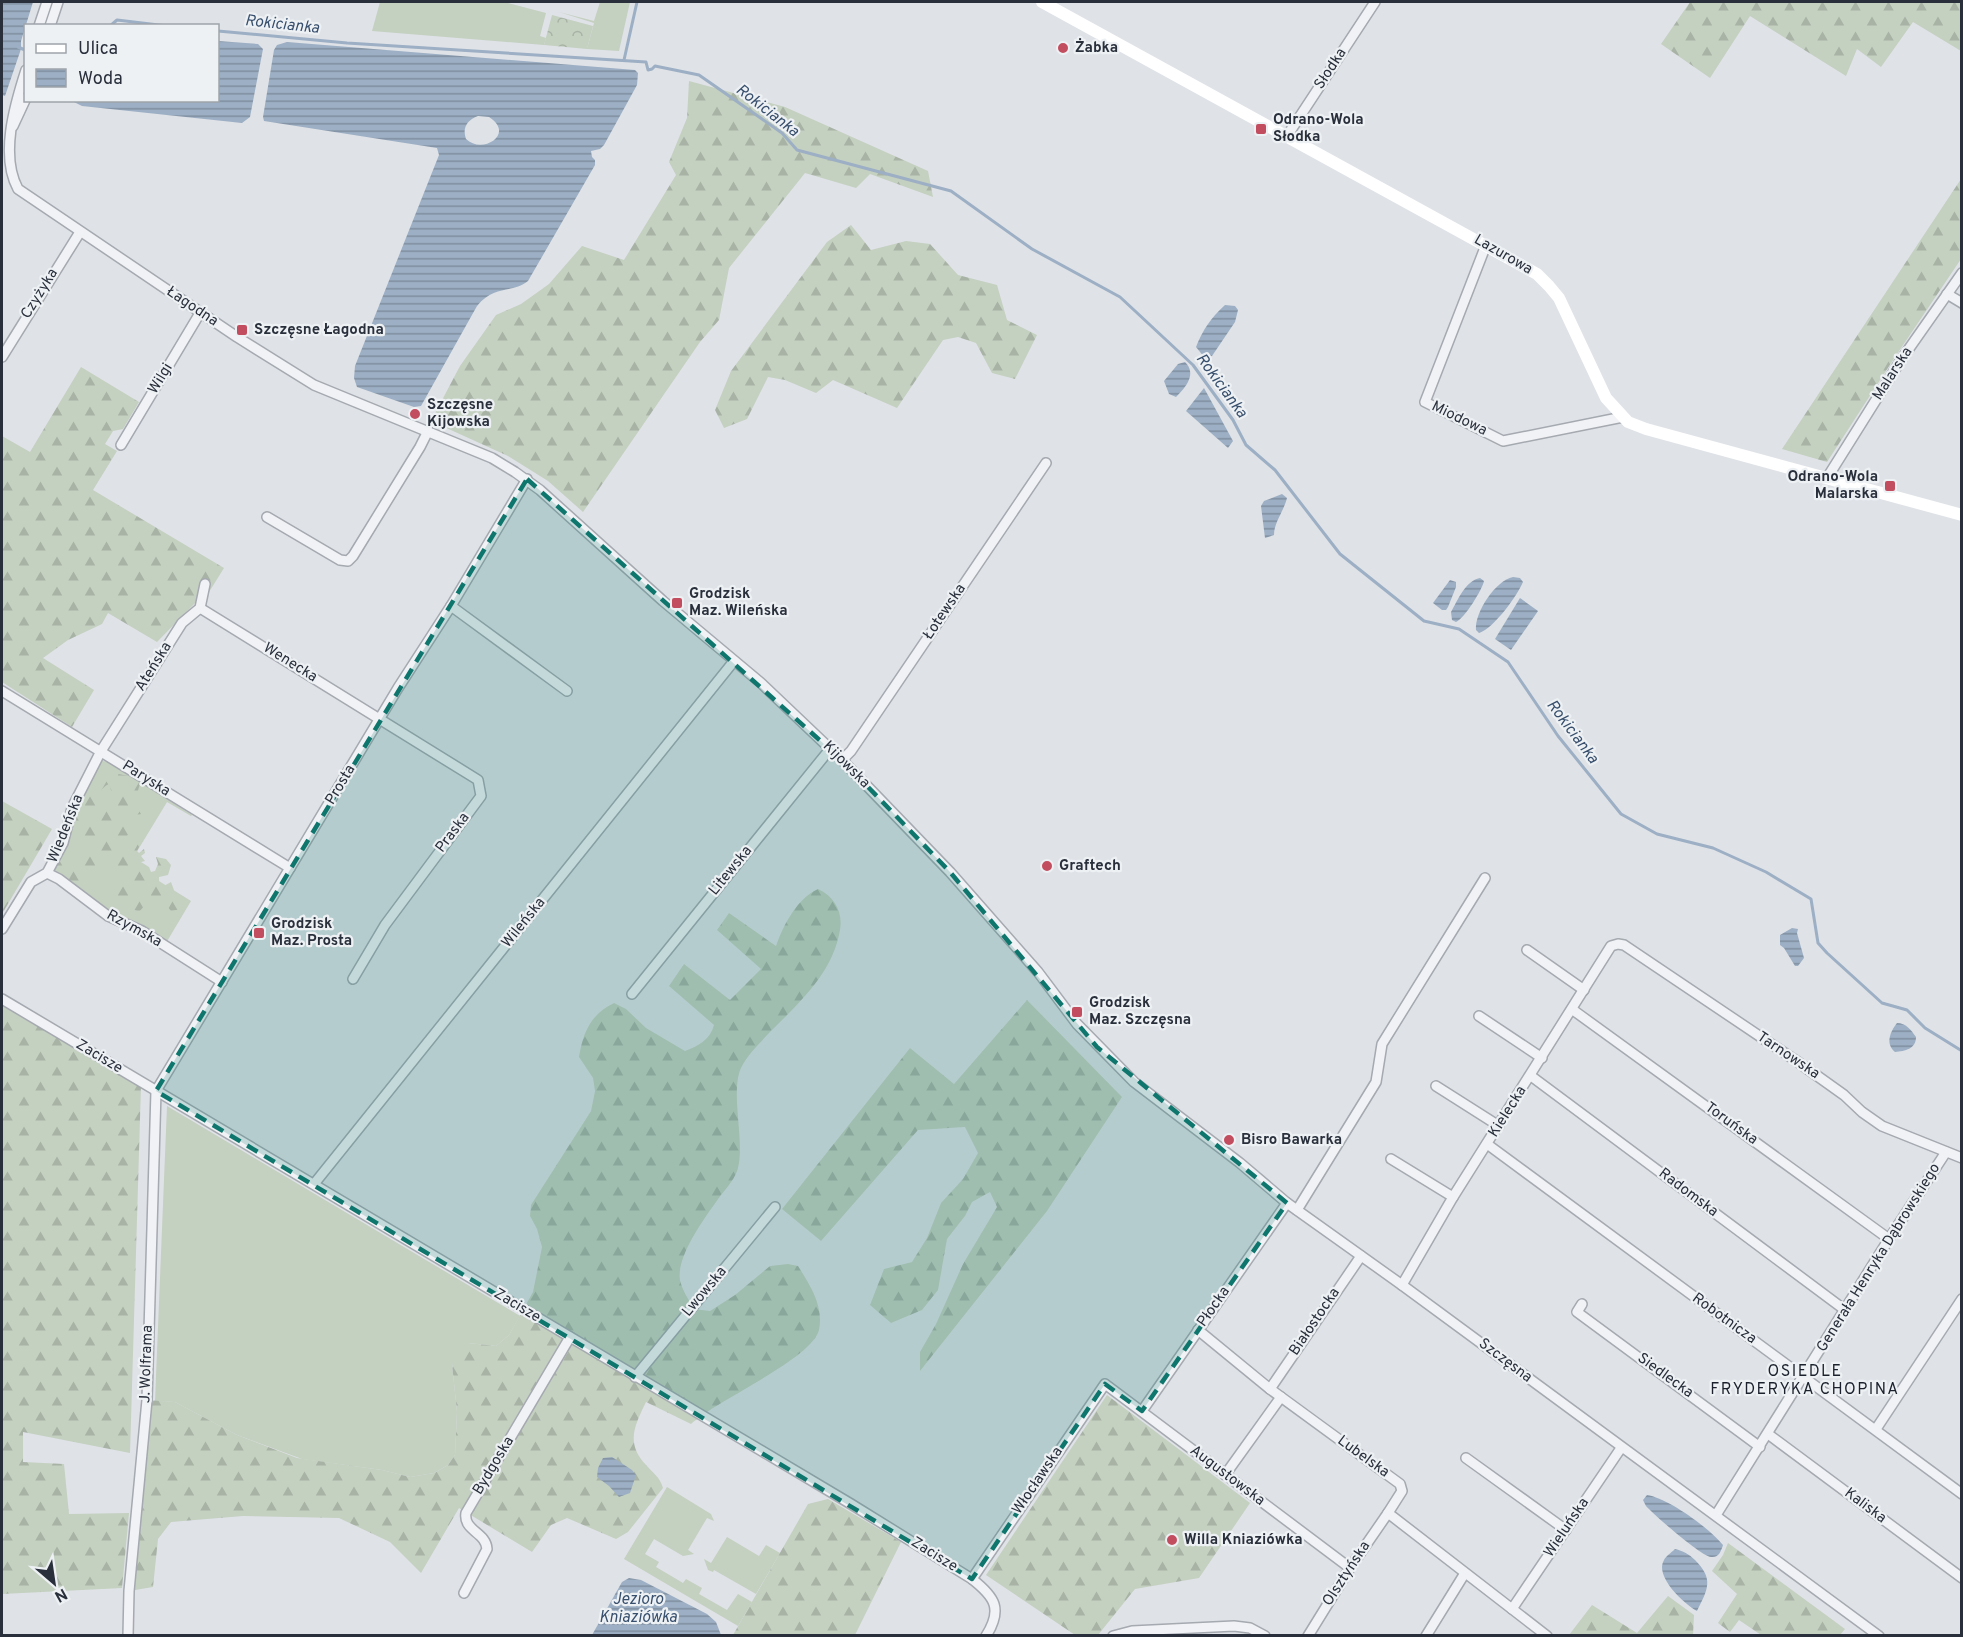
<svg xmlns="http://www.w3.org/2000/svg" width="1963" height="1637" viewBox="0 0 1963 1637" font-family="Overpass,sans-serif">
  <style>
    .grass { fill: #c4d0c0 }
    .forest { fill: url(#forest-firs) }
    .park { fill: url(#park-crowns) }
    .water { fill: url(#water-rules); fill-rule: evenodd }
    .lines { fill: none; stroke-linecap: round; stroke-linejoin: round }
    .stream { stroke: #9cafc4; stroke-width: 3 }
    .street-casing { stroke: #a5a9b0; stroke-width: 12 }
    .street { stroke: #f1f2f5; stroke-width: 9 }
    .secondary { stroke: #fff; stroke-width: 12 }
    .marked { fill: #0f766e; fill-opacity: 0.2; stroke: #0f766e; stroke-width: 4.5; stroke-dasharray: 12 8; stroke-linejoin: round }
    .poi-dot { fill: #c24d5f; stroke: #eef1f4; stroke-width: 2 }
    .labels { text-anchor: middle; dominant-baseline: central; stroke-width: 4.5; stroke-linejoin: round; paint-order: stroke }
    .poi-label { font-size: 15px; font-weight: bold; fill: #29303c; stroke: #eef1f4; text-anchor: start }
    .street-label { font-size: 15px; fill: #29303c; stroke: #eef1f4 }
    .water-label { font-size: 16px; font-style: italic; fill: #374f6d; stroke: #eef1f4 }
    .neighbourhood-label { font-size: 16px; letter-spacing: 1.5px; fill: #1b212d; stroke: #eef1f4 }
  </style>
  <defs>
    <pattern id="forest-firs" width="22" height="20" patternUnits="userSpaceOnUse" patternTransform="scale(1.5)"><rect width="22" height="20" fill="#c4d0c0"/><path d="M5 1l3.5 6h-7zM16 11l3.5 6h-7z" fill="#a8b3a6"/></pattern>
    <pattern id="park-crowns" width="20" height="18" patternUnits="userSpaceOnUse" patternTransform="scale(1.5)"><rect width="20" height="18" fill="#c4d0c0"/><path d="M2 6a3 3 0 1 1 6 0M12 15a3 3 0 1 1 6 0" fill="none" stroke="#a8b3a6"/></pattern>
    <pattern id="water-rules" width="6" height="5" patternUnits="userSpaceOnUse" patternTransform="scale(1.5)"><rect width="6" height="5" fill="#9cafc4"/><path d="M0 2.5h6" fill="none" stroke="#7f8fa0"/></pattern>
  </defs>
  <rect width="100%" height="100%" fill="#dfe2e7"/>
  <g class="grass">
    <path d="M380 2H504L546 13 540 36 546 38 544 45 372 31Z"/>
    <path d="M600 2H630L619 51 587 49 594 23 559 12 594 21Z"/>
    <path d="M107 762 113 764 192 815 191 816 167 802 130 863 191 901 166 943 118 918 54 872 53 868 80 796Z"/>
    <path d="M167 1106 520 1316 509 1335 496 1346 468 1343 452 1364 457 1412 455 1455 448 1465 434 1473 410 1477 382 1470 302 1459 237 1435 175 1402 155 1401Z"/>
    <path d="M667 1487 711 1514 714 1521 707 1518 688 1550 694 1554 683 1556 654 1539 645 1554 659 1562 656 1567 683 1583 686 1579 702 1588 699 1594 727 1610 738 1594 752 1602 738 1626 624 1559Z"/>
    <path d="M727 1537 759 1556 766 1545 780 1553 756 1594 714 1570 713 1572 708 1570 704 1559 711 1563Z"/>
  </g>
  <g class="forest">
    <path d="M1690 2H1961V51L1913 22 1881 67 1857 49 1846 76 1750 16 1710 78 1661 44Z"/>
    <path d="M689 81 785 107 928 171 933 197 870 174 856 188 805 173 729 268 719 320 700 342 583 512 548 481 508 456 431 421 460 366 496 315 521 304 549 284 582 246 624 260 676 175 669 162 687 118Z"/>
    <path d="M1961 179V259L1895 357 1827 462 1782 449Z"/>
    <path d="M851 225 871 250 906 241 930 244 958 275 997 285 1007 320 1037 335 1015 379 992 373 976 343 958 337 943 340 897 408 833 380 816 393 785 380 768 377 747 419 724 428 715 410 731 371 827 242Z"/>
    <path d="M81 367 139 402 123 429 113 431 105 444 117 451 93 490 224 568 209 592 196 602 157 642 108 613 102 624 68 640 43 658 94 690 72 727 2 682V436L30 452Z"/>
    <path d="M102 761 110 762 113 773 129 776 140 784 135 800 142 810V814L134 815 131 808 124 807 121 812 124 815 122 820 119 821 121 824H125V827L131 826 139 832V838L134 833 132 837 127 835 128 839 123 842 132 849V840L137 843 139 847 137 851 139 853 144 849 145 853 141 856 145 861 141 862 149 867 151 872 155 871 158 864 156 857 166 859 171 865 168 875 159 877V883L164 886 171 882 175 893 184 897 188 902 186 908 171 911 163 901 155 902 151 896V881L145 884H136L131 893 145 905 139 912 133 909V901L125 904 113 902 112 899 104 896 107 889 119 881 126 883 130 877 120 872H114L116 867 109 859 101 867 104 871 87 881 88 887 76 882 67 884V878L70 873 64 871 58 874 56 867 59 862 69 860 71 852 74 855 82 856 86 850 81 843 75 842V839L68 835 74 816 78 817 88 826 93 824C98 808 118 805 109 784 100 788 100 794 96 802L98 809 94 814 90 809 83 807C78 793 89 776 95 763Z"/>
    <path d="M2 801 52 829 2 914Z"/>
    <path d="M818 889C835 897 843 912 840 930 833 973 799 1003 769 1033 759 1044 748 1054 741 1068 730 1093 745 1140 738 1168 736 1177 727 1188 721 1195 707 1215 676 1255 680 1280 682 1290 689 1300 694 1309L710 1311 735 1295 770 1266 788 1264 798 1266C810 1285 824 1306 819 1330 812 1359 715 1401 691 1424L646 1402C635 1425 625 1443 646 1465 653 1473 660 1477 663 1488L628 1532 616 1539 567 1518 551 1525 532 1552 459 1508 421 1573 390 1542 339 1518 243 1516 171 1522 158 1539 153 1587 129 1591 147 1400 175 1402 237 1435 297 1458 382 1470 410 1477 434 1473 448 1465 455 1455 457 1412 452 1364 456 1348 468 1343 496 1346 509 1335 533 1292 542 1247 537 1229 530 1216 531 1205 591 1111 595 1091 593 1078 579 1057C583 1032 591 1014 614 1003L626 1009 646 1028 685 1051C698 1046 710 1040 714 1025L669 986 684 964 730 1000 761 969 717 930 729 913 776 946C783 926 797 898 818 889Z"/>
    <path d="M1027 1000 1122 1097 1047 1211 920 1371V1352L936 1324 963 1264 997 1207 990 1192 972 1202 965 1216 947 1239 938 1290 922 1310 891 1323 870 1305 884 1269 912 1262 927 1238 941 1203 963 1179 978 1153 965 1127 918 1130 821 1241 782 1209 910 1048 954 1084Z"/>
    <path d="M2 1003 141 1085 130 1453 23 1432V1462L64 1464 69 1514 129 1513 122 1588 2 1594Z"/>
    <path d="M1107 1395 1250 1503 1199 1578 1135 1589 1098 1635H1075L986 1575Z"/>
    <path d="M828 1499 901 1542 855 1635H733L808 1504Z"/>
    <path d="M1728 1543 1845 1629 1840 1635H1761L1739 1620 1730 1632 1718 1623 1737 1594 1712 1571 1723 1555Z"/>
    <path d="M1668 1596 1694 1615 1693 1635H1569L1592 1605 1637 1633Z"/>
  </g>
  <path class="park" d="M552 15 593 26 587 49 544 45Z"/>
  <g class="water">
    <path d="M2 2H33L21 41V49L5 96 2 95Z"/>
    <path d="M218 41 258 44 263 49 250 117 242 123 82 106 74 102V100H218Z"/>
    <path d="M287 42 635 70 638 73 637 85 604 145 600 149 591 151 592 157 595 160V165L528 281C512 294 495 284 477 306L421 406 414 407 357 387 354 378 355 366 439 155 437 148 264 121 263 117 274 50 277 45ZM478 116 489 117C516 134 482 155 466 139 462 128 467 120 478 116Z"/>
    <path d="M1225 305 1235 306 1238 310 1235 322 1212 356 1204 357 1196 347C1203 329 1211 318 1225 305Z"/>
    <path d="M1185 362C1197 374 1186 387 1176 397L1169 394 1164 381 1178 364Z"/>
    <path d="M1204 388 1233 441 1228 448 1186 411Z"/>
    <path d="M1282 494 1287 498C1284 511 1274 522 1274 535L1265 538 1261 506 1264 501Z"/>
    <path d="M1513 577 1520 578 1523 582C1517 596 1494 628 1479 633L1476 630C1474 613 1496 580 1513 577Z"/>
    <path d="M1480 578 1484 581C1482 590 1465 618 1456 622L1452 620 1451 612C1458 600 1465 581 1480 578Z"/>
    <path d="M1450 580 1456 582V587L1448 607 1446 610H1442L1433 603Z"/>
    <path d="M1520 598 1538 611 1511 650 1495 639Z"/>
    <path d="M1792 928 1798 929 1797 933 1804 958 1798 966H1795L1784 948 1780 945V935Z"/>
    <path d="M1897 1023C1906 1023 1911 1030 1916 1037 1916 1049 1905 1051 1895 1052 1885 1044 1890 1032 1897 1023Z"/>
    <path d="M612 1457 632 1470 636 1475 630 1493 619 1497 609 1486 597 1477 598 1468 603 1458Z"/>
    <path d="M1647 1495C1668 1498 1709 1528 1723 1545 1721 1551 1719 1558 1711 1557 1701 1556 1654 1515 1646 1506L1643 1500Z"/>
    <path d="M1675 1549C1683 1551 1689 1554 1695 1560 1714 1579 1708 1589 1697 1611 1684 1604 1654 1576 1664 1560 1666 1556 1671 1553 1675 1549Z"/>
    <path d="M629 1578 641 1580 707 1614 716 1622 721 1635H592L622 1582Z"/>
  </g>
  <g class="lines">
    <g class="stream">
      <path d="M110 26 117 20 167 26"/>
      <path d="M218 31 347 43 646 62 648 70 652 69 655 66 699 75 782 133 797 150 951 191 1032 249 1120 297 1193 365 1233 420 1246 445 1275 470 1340 554 1424 621 1459 629 1508 662 1558 736 1621 814 1657 834 1713 848 1766 872 1811 899 1818 943 1827 953 1882 1003 1907 1010 1925 1028 1962 1051"/>
      <path d="M18 47 25 50"/>
      <path d="M624 60 637 2"/>
    </g>
    <g class="street-casing">
      <g id="street">
        <path d="M39 26 47 2"/>
        <path d="M50 26 58 2"/>
        <path d="M26 70C14 107 0 156 18 189L237 337 314 385 492 458 515 472 540 490 663 601 761 683 842 760 950 872 1038 972 1077 1024 1134 1082 1240 1163 1287 1203 1402 1285 1879 1636"/>
        <path d="M13 126 26 98"/>
        <path d="M1287 136 1375 2"/>
        <path d="M1486 245 1425 402 1503 441 1623 417"/>
        <path d="M1947 294 1962 303"/>
        <path d="M2 357 80 232"/>
        <path d="M121 445 200 313"/>
        <path d="M1827 478 1901 360 1962 273"/>
        <path d="M267 517 340 560 348 561 353 556 420 447 428 431"/>
        <path d="M451 606 567 691"/>
        <path d="M200 608 478 780 481 796 385 925 353 979"/>
        <path d="M2 691 290 868"/>
        <path d="M842 760 851 751 1046 463"/>
        <path d="M47 873 59 879 108 916 142 931 222 982"/>
        <path d="M2 929 31 882 47 873 63 843 72 808 101 751 182 623 200 608 205 584"/>
        <path d="M1527 950 1584 990"/>
        <path d="M632 994 830 749"/>
        <path d="M2 999 851 1504 972 1579C995 1597 1003 1609 986 1636"/>
        <path d="M1573 1010 1889 1239"/>
        <path d="M1479 1016 1542 1058"/>
        <path d="M1531 1076 1845 1310"/>
        <path d="M1436 1086 1499 1126"/>
        <path d="M1487 1144 1962 1494"/>
        <path d="M1391 1159 1453 1197"/>
        <path d="M314 1184 734 661"/>
        <path d="M1297 1210 1376 1082 1382 1044 1485 878"/>
        <path d="M1402 1285 1453 1197 1611 946 1618 944 1624 945 1795 1060 1844 1095 1862 1112 1882 1126 1962 1158"/>
        <path d="M1582 1304 1577 1312 1760 1447"/>
        <path d="M1198 1330 1270 1389 1400 1484 1402 1491 1388 1513 1547 1636"/>
        <path d="M635 1377 775 1207"/>
        <path d="M1270 1389 1361 1256"/>
        <path d="M1142 1411 1287 1203"/>
        <path d="M1876 1429 1962 1299"/>
        <path d="M1768 1434 1962 1578"/>
        <path d="M1466 1458 1566 1530"/>
        <path d="M1225 1475 1281 1397"/>
        <path d="M1716 1515 1889 1239 1946 1152"/>
        <path d="M972 1579 1105 1384 1350 1568"/>
        <path d="M464 1593 487 1549C486 1532 463 1531 466 1513L570 1337"/>
        <path d="M1512 1609 1621 1448"/>
        <path d="M128 1636 129 1591 147 1400 156 1091 398 688 451 606 527 479"/>
        <path d="M1113 1636 1132 1631 1234 1626 1250 1628 1265 1636"/>
        <path d="M1308 1636 1350 1568 1388 1513"/>
        <path d="M1426 1636 1465 1573"/>
      </g>
    </g>
    <use href="#street" class="street"/>
    <path class="secondary" d="M1042 2 1537 274 1549 286 1559 298 1606 398 1628 422 1646 429 1962 515"/>
  </g>
  <path class="marked" d="M527 479 842 760 950 872 1097 1047 1287 1203 1142 1411 1105 1384 972 1579 156 1091Z"/>
  <g class="poi-dot">
    <circle cx="1063" cy="48" r="6"/>
    <rect x="1255" y="123" width="12" height="12" rx="3"/>
    <rect x="236" y="324" width="12" height="12" rx="3"/>
    <circle cx="415" cy="414" r="6"/>
    <rect x="1884" y="480" width="12" height="12" rx="3"/>
    <rect x="671" y="597" width="12" height="12" rx="3"/>
    <circle cx="1047" cy="866" r="6"/>
    <rect x="253" y="927" width="12" height="12" rx="3"/>
    <rect x="1071" y="1006" width="12" height="12" rx="3"/>
    <circle cx="1229" cy="1140" r="6"/>
    <circle cx="1172" cy="1540" r="6"/>
  </g>
  <g class="labels">
    <g class="poi-label">
      <text x="1075" y="48">Żabka</text>
      <text x="1273" y="120">Odrano-Wola<tspan x="1273" dy="17">Słodka</tspan></text>
      <text x="254" y="330">Szczęsne Łagodna</text>
      <text x="427" y="405">Szczęsne<tspan x="427" dy="17">Kijowska</tspan></text>
      <text x="1878" y="477" text-anchor="end">Odrano-Wola<tspan x="1878" dy="17">Malarska</tspan></text>
      <text x="689" y="594">Grodzisk<tspan x="689" dy="17">Maz. Wileńska</tspan></text>
      <text x="1059" y="866">Graftech</text>
      <text x="271" y="924">Grodzisk<tspan x="271" dy="17">Maz. Prosta</tspan></text>
      <text x="1089" y="1003">Grodzisk<tspan x="1089" dy="17">Maz. Szczęsna</tspan></text>
      <text x="1241" y="1140">Bisro Bawarka</text>
      <text x="1184" y="1540">Willa Kniaziówka</text>
    </g>
    <g class="street-label">
      <text transform="translate(1331 69) rotate(-57)">Słodka</text>
      <text transform="translate(1503 255) rotate(30)">Lazurowa</text>
      <text transform="translate(40 294) rotate(-58)">Czyżyka</text>
      <text transform="translate(192 307) rotate(34)">Łagodna</text>
      <text transform="translate(1893 374) rotate(-57)">Malarska</text>
      <text transform="translate(161 379) rotate(-59)">Wilgi</text>
      <text transform="translate(1459 419) rotate(26)">Miodowa</text>
      <text transform="translate(945 612) rotate(-56)">Łotewska</text>
      <text transform="translate(290 663) rotate(32)">Wenecka</text>
      <text transform="translate(154 667) rotate(-58)">Ateńska</text>
      <text transform="translate(846 765) rotate(45)">Kijowska</text>
      <text transform="translate(146 779) rotate(32)">Paryska</text>
      <text transform="translate(341 785) rotate(-59)">Prosta</text>
      <text transform="translate(66 829) rotate(-68)">Wiedeńska</text>
      <text transform="translate(453 833) rotate(-53)">Praska</text>
      <text transform="translate(731 871) rotate(-51)">Litewska</text>
      <text transform="translate(524 923) rotate(-51)">Wileńska</text>
      <text transform="translate(134 929) rotate(29)">Rzymska</text>
      <text transform="translate(1788 1056) rotate(34)">Tarnowska</text>
      <text transform="translate(99 1057) rotate(31)">Zacisze</text>
      <text transform="translate(1508 1112) rotate(-58)">Kielecka</text>
      <text transform="translate(1731 1124) rotate(36)">Toruńska</text>
      <text transform="translate(1688 1193) rotate(37)">Radomska</text>
      <text transform="translate(1879 1258) rotate(-58)">Generała Henryka Dąbrowskiego</text>
      <text transform="translate(705 1292) rotate(-50)">Lwowska</text>
      <text transform="translate(517 1306) rotate(31)">Zacisze</text>
      <text transform="translate(1214 1307) rotate(-55)">Płocka</text>
      <text transform="translate(1724 1319) rotate(36)">Robotnicza</text>
      <text transform="translate(1315 1322) rotate(-56)">Białostocka</text>
      <text transform="translate(1505 1361) rotate(37)">Szczęsna</text>
      <text transform="translate(147 1364) rotate(-88)">J. Wolframa</text>
      <text transform="translate(1665 1376) rotate(36)">Siedlecka</text>
      <text transform="translate(1363 1457) rotate(36)">Lubelska</text>
      <text transform="translate(494 1466) rotate(-59)">Bydgoska</text>
      <text transform="translate(1227 1476) rotate(37)">Augustowska</text>
      <text transform="translate(1038 1481) rotate(-56)">Włocławska</text>
      <text transform="translate(1865 1506) rotate(37)">Kaliska</text>
      <text transform="translate(1567 1528) rotate(-56)">Wieluńska</text>
      <text transform="translate(934 1555) rotate(32)">Zacisze</text>
      <text transform="translate(1347 1574) rotate(-57)">Olsztyńska</text>
    </g>
    <g class="water-label">
      <text transform="translate(282 25) rotate(6)">Rokicianka</text>
      <text transform="translate(767 111) rotate(38)">Rokicianka</text>
      <text transform="translate(1221 386) rotate(54)">Rokicianka</text>
      <text transform="translate(1572 732) rotate(53)">Rokicianka</text>
      <text x="638" y="1600">Jezioro<tspan x="638" dy="18">Kniaziówka</tspan></text>
    </g>
    <g class="neighbourhood-label">
      <text x="1805" y="1372">OSIEDLE<tspan x="1805" dy="18">FRYDERYKA CHOPINA</tspan></text>
    </g>
  </g>
  <rect width="1963" height="1637" fill="none" stroke="#29303c" stroke-width="6"/>
  <rect x="24" y="24" width="195" height="78" fill="#eef1f4" stroke="#9fa4aa" stroke-width="1.5"/>
  <rect x="36" y="44" width="30" height="9" fill="#ffffff" stroke="#9fa4aa" stroke-width="1.5"/>
  <text x="78" y="54" font-size="18" fill="#29303c">Ulica</text>
  <rect x="36" y="69" width="30" height="18" fill="url(#water-rules)" stroke="#9fa4aa" stroke-width="1.5"/>
  <text x="78" y="84" font-size="18" fill="#29303c">Woda</text>
  <g transform="translate(54 1583) rotate(151)" stroke="#eef1f4" stroke-width="4.5" paint-order="stroke">
  <path d="M0-4.5L10 22L0 15L-10 22Z" fill="#29303c"/>
  <text y="-9" font-size="16" font-weight="bold" text-anchor="middle" fill="#29303c">N</text>
  </g>
</svg>
